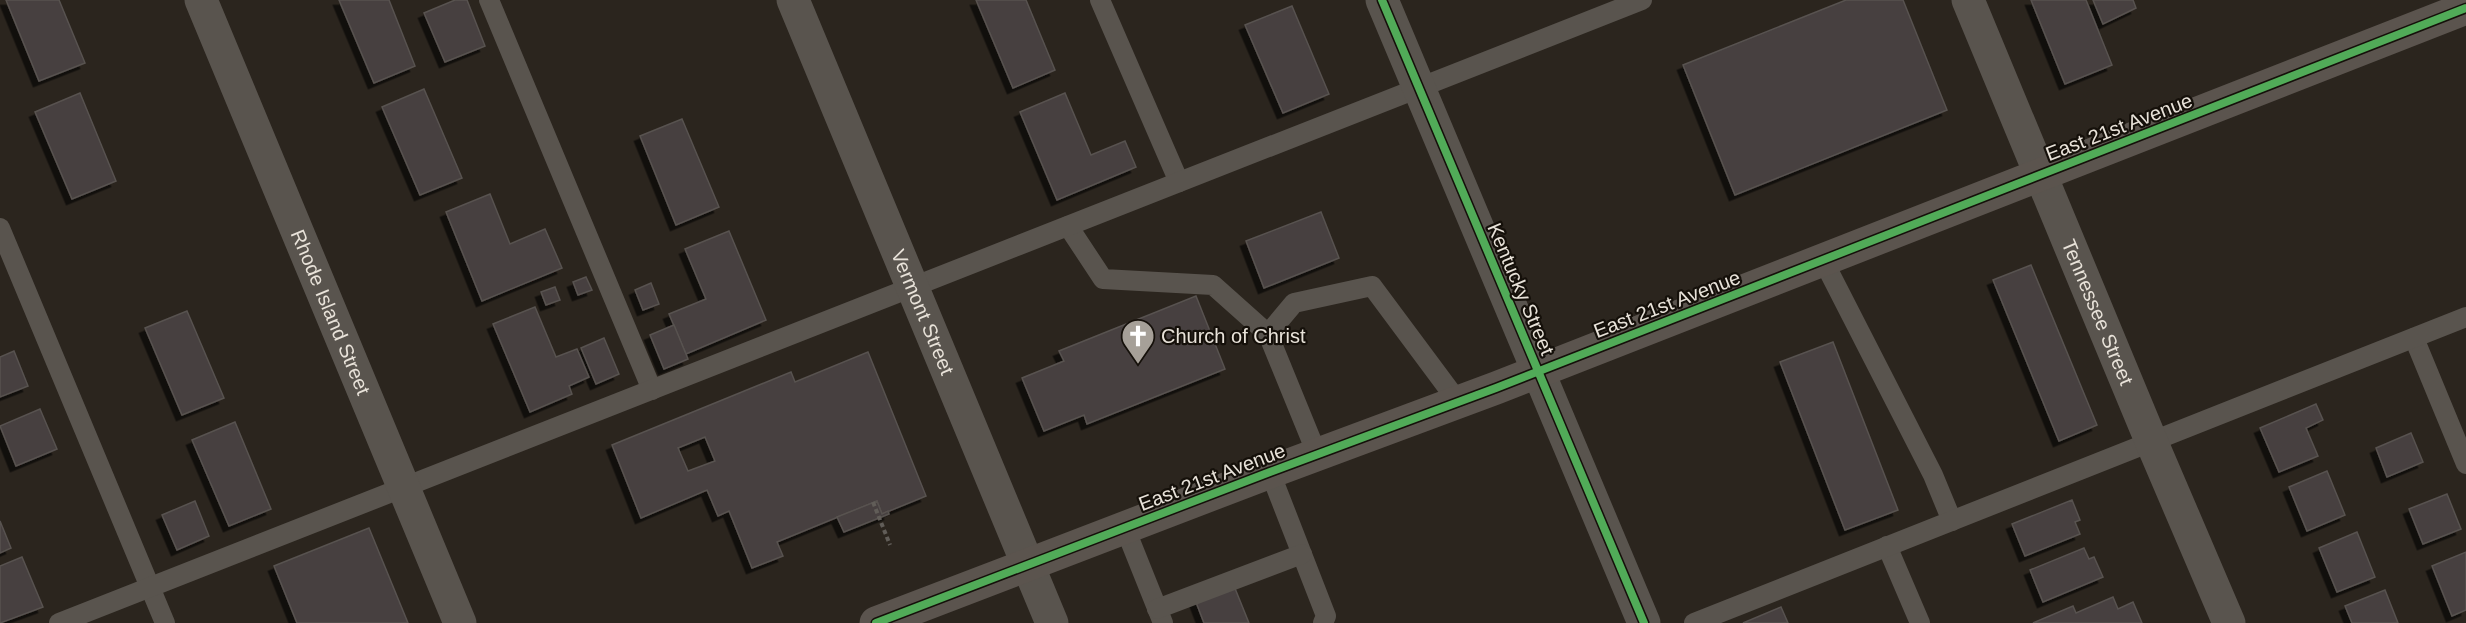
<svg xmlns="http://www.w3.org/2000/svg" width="2466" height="623" viewBox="0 0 2466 623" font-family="Helvetica,sans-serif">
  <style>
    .building { fill: #46403f; stroke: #585250; stroke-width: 1.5; fill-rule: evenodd; filter: url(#shadow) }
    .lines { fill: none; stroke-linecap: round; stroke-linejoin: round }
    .path { stroke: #615d58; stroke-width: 4; stroke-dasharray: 4.5 3; stroke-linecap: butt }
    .lane { stroke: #59544e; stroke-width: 20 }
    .street { stroke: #59544e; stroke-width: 33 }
    .secondary { stroke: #5b544e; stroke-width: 33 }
    .cycleway-casing { stroke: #15100a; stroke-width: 11 }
    .cycleway { stroke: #51ab58; stroke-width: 8 }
    .labels { text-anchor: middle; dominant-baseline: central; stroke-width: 4.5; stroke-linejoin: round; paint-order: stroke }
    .street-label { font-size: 20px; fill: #e8e2d9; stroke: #15100a }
    .poi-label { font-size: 20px; fill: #e8e2d9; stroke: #15100a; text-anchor: start }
  </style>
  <defs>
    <filter id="shadow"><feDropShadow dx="-5.5" dy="5.5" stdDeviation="0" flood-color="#0009"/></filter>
  </defs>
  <rect width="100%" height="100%" fill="#2b251e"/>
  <g class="building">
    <path d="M6 0H59L85 63 39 81Z"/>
    <path d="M339 0H389L415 66 374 83Z"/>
    <path d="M455 0H467L485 46 445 62 424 13Z"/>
    <path d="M976 0H1026L1055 70 1013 88Z"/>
    <path d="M1846 0H1903L1947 110 1735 195 1683 65Z"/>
    <path d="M2031 0H2086L2112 65 2065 84Z"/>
    <path d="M2093 0H2133L2136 8 2103 24Z"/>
    <path d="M1292 6 1329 94 1283 113 1245 25Z"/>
    <path d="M424 89 462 178 420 195 382 107Z"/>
    <path d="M80 93 116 181 72 199 35 112Z"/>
    <path d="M1065 93 1091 155 1125 141 1136 167 1057 200 1020 112Z"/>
    <path d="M682 119 719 207 676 225 640 136Z"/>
    <path d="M490 194 510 244 545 229 562 268 482 301 446 212Z"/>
    <path d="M1321 212 1339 258 1264 288 1246 241Z"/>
    <path d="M729 231 766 320 686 354 669 314 706 299 685 249Z"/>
    <path d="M2031 265 2097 425 2059 441 1993 280Z"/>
    <path d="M586 277 592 290 578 295 573 282Z"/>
    <path d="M651 283 659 304 643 310 635 290Z"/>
    <path d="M555 287 560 300 546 305 541 292Z"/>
    <path d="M1196 296 1225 369 1087 424 1084 415 1044 431 1022 378 1064 361 1059 351Z"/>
    <path d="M535 307 556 357 577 349 589 377 569 386 572 394 530 412 493 324Z"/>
    <path d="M187 311 224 398 182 415 145 328Z"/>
    <path d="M674 325 688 359 664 369 650 335Z"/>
    <path d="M604 338 619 374 596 384 581 348Z"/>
    <path d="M1833 342 1898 510 1845 530 1780 362Z"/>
    <path d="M14 351 28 386 0 397V357Z"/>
    <path d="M868 352 926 496 882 514 877 501 777 542 783 556 752 568 729 511 718 516 707 490 641 518 612 445 791 372 795 382ZM705 437 715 461 688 471 678 448Z"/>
    <path d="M2316 404 2323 420 2306 428 2318 456 2279 472 2260 428Z"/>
    <path d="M40 409 57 449 16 466 0 426Z"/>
    <path d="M235 422 271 509 229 526 192 440Z"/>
    <path d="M2411 433 2423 462 2387 477 2376 448Z"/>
    <path d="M2327 471 2345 515 2307 531 2289 487Z"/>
    <path d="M2447 494 2461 529 2423 544 2409 509Z"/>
    <path d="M2072 500 2080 520 2075 522 2080 534 2025 556 2012 524Z"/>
    <path d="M195 501 209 536 177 550 162 515Z"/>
    <path d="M877 501 882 514 888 511 889 514 844 532 837 517Z"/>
    <path d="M0 521 11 548 0 553Z"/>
    <path d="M369 528 408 623H297L274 566Z"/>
    <path d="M2357 532 2375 577 2337 592 2319 548Z"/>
    <path d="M2084 548 2089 559 2094 557 2103 577 2043 602 2030 570Z"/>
    <path d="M2466 552V610L2452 616 2432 566Z"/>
    <path d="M22 557 43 607 0 623V566Z"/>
    <path d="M1232 581 1249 623H1204L1194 597Z"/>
    <path d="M2385 590 2398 623H2352L2345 606Z"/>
    <path d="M2113 597 2118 609 2133 602 2142 623H2033L2073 606 2076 613Z"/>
    <path d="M1781 607 1788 623H1743Z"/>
  </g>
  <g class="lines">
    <path class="path" d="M873 502 890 545"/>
    <g class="lane">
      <path d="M489 0 652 390"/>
      <path d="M1100 0 1179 182"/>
      <path d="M1068 226 1103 279 1213 285 1268 334"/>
      <path d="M0 228 165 623"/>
      <path d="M1823 260 1933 475 1952 521"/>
      <path d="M2414 338 2466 464"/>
      <path d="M1317 454 1268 334 1294 303 1372 286 1459 403"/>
      <path d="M1270 472 1326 616 1323 623"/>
      <path d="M1125 528 1163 623"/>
      <path d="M1887 546 1920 623"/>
      <path d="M1157 609 1302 554"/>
      <path d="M59 623 1642 0"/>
      <path d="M1694 623 2466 317"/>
    </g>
    <g class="street">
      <path id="s1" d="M201 0 460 623"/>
      <path id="s2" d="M793 0 1052 623"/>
      <path d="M1382 0 1644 623"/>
      <path id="s3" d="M1968 0 2152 443 2229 623"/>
    </g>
    <path class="secondary" d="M876 623 1270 472 1496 388 2466 8"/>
    <g class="cycleway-casing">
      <g id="cycleway">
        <path d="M1382 0 1644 623"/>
        <path d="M876 623 1270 472 1496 388 2466 8"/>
      </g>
    </g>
    <use href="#cycleway" class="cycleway"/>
  </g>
  <defs>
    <g id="church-pin" transform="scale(1.725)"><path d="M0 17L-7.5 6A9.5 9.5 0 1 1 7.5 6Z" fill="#a6a098" stroke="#15100a"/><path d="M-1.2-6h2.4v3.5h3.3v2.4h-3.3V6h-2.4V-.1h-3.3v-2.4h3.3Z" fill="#fff"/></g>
  </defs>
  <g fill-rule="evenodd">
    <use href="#church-pin" x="1138" y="336"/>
  </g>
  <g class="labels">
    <g class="street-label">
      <text transform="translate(2119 127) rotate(-21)">East 21st Avenue</text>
      <text transform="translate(1521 289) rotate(67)">Kentucky Street</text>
      <text transform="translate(1667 304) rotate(-21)">East 21st Avenue</text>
      <text stroke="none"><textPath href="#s1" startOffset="338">Rhode Island Street</textPath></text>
      <text stroke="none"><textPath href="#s2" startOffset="338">Vermont Street</textPath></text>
      <text stroke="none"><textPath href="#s3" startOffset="338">Tennessee Street</textPath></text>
      <text transform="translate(1212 477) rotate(-21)">East 21st Avenue</text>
    </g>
    <g class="poi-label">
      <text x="1161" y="336">Church of Christ</text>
    </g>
  </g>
</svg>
